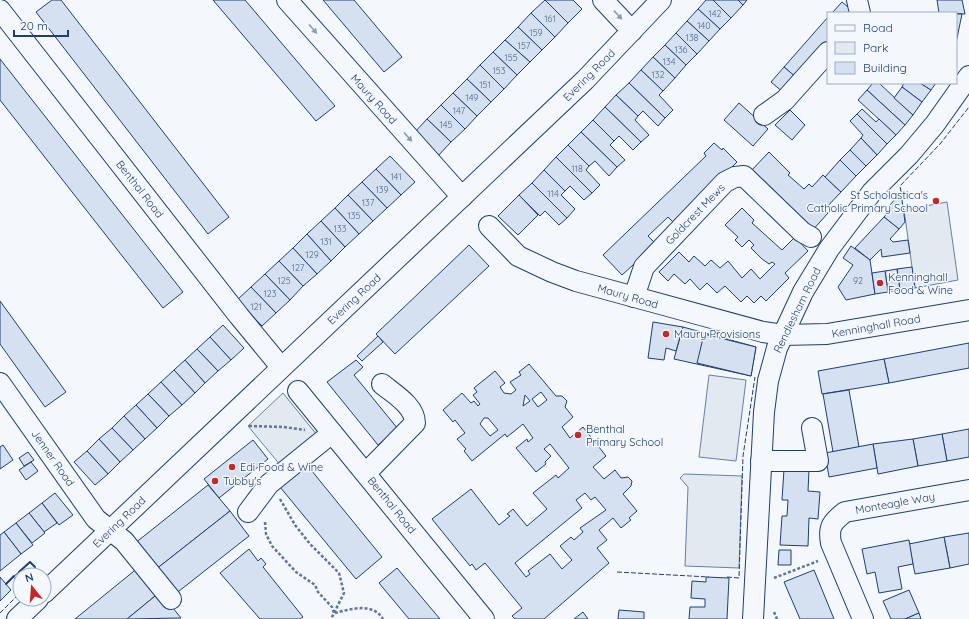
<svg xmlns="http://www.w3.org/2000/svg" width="969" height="619" viewBox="0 0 969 619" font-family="Quicksand,sans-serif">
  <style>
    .green { fill: #e3e9f0; stroke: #687fa3 }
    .building { fill: #d5e0f0; stroke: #1d3f73; fill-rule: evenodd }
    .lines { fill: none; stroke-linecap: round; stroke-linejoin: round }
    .minor-casing { stroke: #1d3f73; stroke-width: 22 }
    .path { stroke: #5e769c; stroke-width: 2.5; stroke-dasharray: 3 2; stroke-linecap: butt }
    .minor { stroke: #f4f7fb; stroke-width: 20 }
    .fence { stroke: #1d3f73; stroke-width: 1; stroke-dasharray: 5 2; stroke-linecap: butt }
    .wall { stroke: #1d3f73; stroke-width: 2 }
    .oneway { fill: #889bb7 }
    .poi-dot { fill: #c62828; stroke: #f4f7fb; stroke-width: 1.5 }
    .labels { text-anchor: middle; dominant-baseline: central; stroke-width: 3; stroke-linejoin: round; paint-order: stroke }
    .number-label { font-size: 9px; fill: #4b6792 }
    .street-label { font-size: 11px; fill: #1d3f73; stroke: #f4f7fb }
    .poi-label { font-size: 11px; fill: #1d3f73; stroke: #f4f7fb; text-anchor: start }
  </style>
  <rect width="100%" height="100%" fill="#f4f7fb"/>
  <g class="green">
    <path d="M947 202 958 280 915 288 904 210Z"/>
    <path d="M709 375 746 380 736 461 699 457Z"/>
    <path d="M283 393 317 435 281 466 248 426Z"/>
    <path d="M684 474 742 476 739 568 685 566 688 487 680 478Z"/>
  </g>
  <g class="building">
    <path d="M52 0H61L229 217 208 234 36 12Z"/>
    <path d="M213 0H245L335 106 316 121Z"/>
    <path d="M323 0H354L402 57 384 72Z"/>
    <path d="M545 0H573L582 9 568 23Z"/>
    <path d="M545 0 568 23 555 37 531 13Z"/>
    <path d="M706 0H713L731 18 720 29 698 9Z"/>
    <path d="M713 0H738L743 5 731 18Z"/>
    <path d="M738 0H747L743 5Z"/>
    <path d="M937 0H962L965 14 939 13Z"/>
    <path d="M842 2 854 12 853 13H832Z"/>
    <path d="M698 9 720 29 709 41 687 21Z"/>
    <path d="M531 13 555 37 542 50 518 27Z"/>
    <path d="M956 14H962L956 43Z"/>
    <path d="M828 17V46L799 80 784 67Z"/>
    <path d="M687 21 709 41 697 54 676 33Z"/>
    <path d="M518 27 542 50 530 62 505 40Z"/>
    <path d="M676 33 697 54 686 65 665 45Z"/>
    <path d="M505 40 530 62 517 75 493 52Z"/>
    <path d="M665 45 686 65 675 78 653 57Z"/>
    <path d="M493 52 517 75 504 89 480 65Z"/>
    <path d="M653 57 675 78 663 91 641 70Z"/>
    <path d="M0 59 183 292 163 308 0 100Z"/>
    <path d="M480 65 504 89 491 102 467 79Z"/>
    <path d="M784 67 797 78 784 93 771 82Z"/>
    <path d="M641 70 663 91 659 95 673 110 665 118 629 83Z"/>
    <path d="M467 79 491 102 477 116 453 93Z"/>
    <path d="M629 83 665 118 658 126 643 111 638 116 616 95Z"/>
    <path d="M873 83H879L913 115 905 125 867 90Z"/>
    <path d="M904 83H920L931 90 922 102 902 87Z"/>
    <path d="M920 83H936L931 90Z"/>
    <path d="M902 87 922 102 913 115 894 98Z"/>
    <path d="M867 90 905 125 896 135 858 100Z"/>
    <path d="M453 93 477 116 465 129 441 105Z"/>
    <path d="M616 95 638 116 635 120 649 135 641 142 605 107Z"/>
    <path d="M739 103 768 129 753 146 724 120Z"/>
    <path d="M441 105 465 129 451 142 427 119Z"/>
    <path d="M605 107 641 142 633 150 619 136 614 141 593 120Z"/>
    <path d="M862 109 876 122 879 119 896 135 887 144 857 114Z"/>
    <path d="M790 110 805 125 792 140 775 125Z"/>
    <path d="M857 114 887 144 877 155 861 138 863 135 850 121Z"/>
    <path d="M427 119 451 142 437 157 414 133Z"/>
    <path d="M593 120 614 141 610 145 625 160 617 167 581 132Z"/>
    <path d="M581 132 617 167 609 176 595 161 589 166 568 145Z"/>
    <path d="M861 138 877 155 866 166 850 150Z"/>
    <path d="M714 143 722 150 723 148 737 162 675 224 668 217 648 236 656 244 622 275 603 255 706 156 704 153Z"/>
    <path d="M568 145 589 166 586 170 600 185 592 193 556 157Z"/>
    <path d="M850 150 866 166 856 176 840 160Z"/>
    <path d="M769 152 790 173 788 175 804 189 809 184 812 187 823 175 841 192 824 210 828 213 811 232 750 172Z"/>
    <path d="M390 156 415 182 401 195 376 169Z"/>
    <path d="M556 157 592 193 584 200 570 186 565 191 544 170Z"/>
    <path d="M840 160 856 176 841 192 825 177Z"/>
    <path d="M376 169 401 195 387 208 362 182Z"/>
    <path d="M544 170 565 191 561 195 575 209 567 218 532 183Z"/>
    <path d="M362 182 387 208 373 221 348 195Z"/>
    <path d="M532 183 567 218 559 225 545 211 540 216 519 195Z"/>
    <path d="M901 192 905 222 899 229 884 217 891 209 890 205Z"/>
    <path d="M348 195 373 221 359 234 335 208Z"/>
    <path d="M519 195 538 215 518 235 498 216Z"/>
    <path d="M335 208 359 234 345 247 321 221Z"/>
    <path d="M742 208 754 220 752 223 782 250 795 237 808 251 785 273 789 278 766 301 761 296 754 303 747 296 741 302 725 286 717 293 707 283 700 290 690 279 685 284 674 274 668 281 659 272 679 252 689 262 694 256 705 266 711 260 720 268 728 261 742 278 751 269 760 279 775 264 772 262 769 264 762 259 751 248 754 245 749 240 742 247 735 240 738 237 725 225Z"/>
    <path d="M884 217 899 229 890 239 893 242 908 240 910 253 882 257 881 249 870 260 855 248Z"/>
    <path d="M321 221 345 247 331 261 307 234Z"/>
    <path d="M307 234 331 261 317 274 293 248Z"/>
    <path d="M469 245 489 266 395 354 376 334Z"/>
    <path d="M851 246 870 260 875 294 846 300 838 287 853 265 843 258Z"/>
    <path d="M293 248 317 274 303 286 279 261Z"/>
    <path d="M279 261 303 286 290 300 265 274Z"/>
    <path d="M912 267 915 288 900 290 897 269Z"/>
    <path d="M897 269 900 290 888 292 885 271Z"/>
    <path d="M885 271 888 292 875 294 872 273Z"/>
    <path d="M265 274 290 300 276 313 251 287Z"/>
    <path d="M251 287 276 313 262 326 237 300Z"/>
    <path d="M0 301 66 392 45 407 0 344Z"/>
    <path d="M653 322 683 327 676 351 666 348 664 360 648 358Z"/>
    <path d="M223 325 244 348 231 360 210 337Z"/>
    <path d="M683 327 756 347 751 376 674 359Z"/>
    <path d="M704 334 756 347 751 376 697 363Z"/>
    <path d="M378 336 383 342 362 361 357 356Z"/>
    <path d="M210 337 231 360 218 371 197 349Z"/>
    <path d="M969 343V368L889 383 884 359Z"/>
    <path d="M197 349 218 371 205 383 185 360Z"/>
    <path d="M884 359 889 383 822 394 818 371Z"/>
    <path d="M185 360 205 383 195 393 174 370Z"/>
    <path d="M356 360 363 367 354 375 398 429 378 445 327 382Z"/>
    <path d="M529 364 556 396H562L567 401 565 407 573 417 562 427 570 438 583 427 606 456 593 467 604 479 615 470 621 478 628 477 632 481 631 486 623 494 637 511 629 518 631 520 621 528 613 518 599 530 607 540 597 548 609 563 544 619H515L512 616 522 608 485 563 476 570 472 564 470 566 432 519 471 489 499 525 510 516 507 514 513 509 527 526 547 509 533 493 556 475 558 478 569 468 550 444 544 449 551 456 545 462 546 464 536 472 516 448 527 439 528 442 533 438 523 424 507 437 505 434 472 461 464 451 466 449 457 439 465 433 455 420 453 422 443 410 462 393 471 403 474 401 478 406 480 404 473 395 477 392 474 388 495 371 505 383 500 387 504 393 511 394 516 390 510 382 521 375 519 372ZM541 392 547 400 538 407 532 399ZM525 395 530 401 523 406ZM484 418H488L498 430 490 436 480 424ZM585 493 591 500 595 497 606 510 580 528 583 532 574 540 571 537 560 546 572 560 562 569 550 554 528 571 530 574 526 577 515 563 582 508 576 500Z"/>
    <path d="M174 370 195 393 182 405 161 382Z"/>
    <path d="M161 382 182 405 169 416 148 394Z"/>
    <path d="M849 390 859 447 833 452 823 394Z"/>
    <path d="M148 394 169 416 157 428 136 405Z"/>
    <path d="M136 405 157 428 145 439 124 416Z"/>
    <path d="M124 416 145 439 133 450 112 428Z"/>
    <path d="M112 428 133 450 120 462 99 439Z"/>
    <path d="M969 429V457L947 461 942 434Z"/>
    <path d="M942 434 947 461 918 466 913 439Z"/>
    <path d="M99 439 120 462 108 474 87 451Z"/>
    <path d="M913 439 918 466 878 474 873 444Z"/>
    <path d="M253 440 268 459 219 498 204 479Z"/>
    <path d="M873 444 877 468 829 477 825 453Z"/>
    <path d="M3 445 13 460 0 469V447Z"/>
    <path d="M87 451 108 474 95 485 74 462Z"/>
    <path d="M28 452 34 460 24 466 19 458Z"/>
    <path d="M31 462 38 471 26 480 19 470Z"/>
    <path d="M307 465 382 557 356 579 280 487Z"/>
    <path d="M784 469 809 470 808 491 820 492 818 519 809 518 808 546 780 545 782 516H787L788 500H782Z"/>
    <path d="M208 485 230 511 155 570 134 544Z"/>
    <path d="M55 493 73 515 59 525 42 503Z"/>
    <path d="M42 503 57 523 44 532 29 513Z"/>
    <path d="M230 511 249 536 174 595 155 570Z"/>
    <path d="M29 513 45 533 32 543 16 523Z"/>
    <path d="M16 523 33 545 21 554 4 532Z"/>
    <path d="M4 532 21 554 0 571V535Z"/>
    <path d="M969 533V564L950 568 944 537Z"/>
    <path d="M944 537 950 568 915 574 909 544Z"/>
    <path d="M909 540 913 564 898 567 902 589 879 593 875 572 867 574 862 549Z"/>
    <path d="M249 549 258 561 261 558 266 564 263 567 303 617 300 619H260L220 573Z"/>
    <path d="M779 550H791V565H778Z"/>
    <path d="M139 567 160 592 127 619H75Z"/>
    <path d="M397 568 440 619H409L379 583Z"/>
    <path d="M21 570 26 575H20V581L18 582 13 577Z"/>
    <path d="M814 570 834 619H800L784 582Z"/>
    <path d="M0 577 11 590 0 601Z"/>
    <path d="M706 577 729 578 727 619H689L690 607H705V599L691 598 692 581 706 582Z"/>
    <path d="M909 590 919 613 905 619H891L883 601Z"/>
    <path d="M160 592 181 618 127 619Z"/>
    <path d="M619 610 644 612V619H618Z"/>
    <path d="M583 612 588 619H574Z"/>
    <path d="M919 613 921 619H905Z"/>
  </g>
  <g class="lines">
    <g class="minor-casing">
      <g id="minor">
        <path d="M287 0 462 197"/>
        <path d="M603 0 632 31"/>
        <path d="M857 0 860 13"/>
        <path d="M0 10 239 316 281 367"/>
        <path d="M764 115 785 100 828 52"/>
        <path d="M489 226 518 256 552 272 576 281 763 332 783 335 827 334 969 310"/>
        <path d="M634 297 644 267 725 182 735 177 744 176 802 232 811 237"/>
        <path d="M0 383 96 519 124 541 171 599"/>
        <path d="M298 391 484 619"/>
        <path d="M761 461H818L812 428"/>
        <path d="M366 473 415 423C415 406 394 394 382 384"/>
        <path d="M248 512 269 484 332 433"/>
        <path d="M44 593 585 80 661 0"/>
        <path d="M17 619 38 599"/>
        <path d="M753 619 764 412 768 381 777 348 803 292 829 249 872 192 909 155 935 124 969 76"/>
        <path d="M863 619 831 543C828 527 832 522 845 512L969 490"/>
      </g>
    </g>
    <g class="path">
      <path d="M249 426 284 427 305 430"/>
      <path d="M280 499 295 525 310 544 339 573 344 593 331 619"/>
      <path d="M265 522 266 534 272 546 296 572 315 585 318 592 332 607 334 613"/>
      <path d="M774 578 818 561"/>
      <path d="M774 612 777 619"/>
      <path d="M335 613C351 609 373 602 383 619"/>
    </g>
    <use href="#minor" class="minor"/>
    <g class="fence">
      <path d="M901 192 900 186 940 144 969 107"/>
      <path d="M617 572 709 577"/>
      <path d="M727 577 739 578 743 456 755 377"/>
      <path d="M0 613 20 593"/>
    </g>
    <g class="wall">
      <path d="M19 572 30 562 35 567"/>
      <path d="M6 584 14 576"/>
    </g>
  </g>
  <defs><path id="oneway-solid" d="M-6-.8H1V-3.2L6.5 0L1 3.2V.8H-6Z"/></defs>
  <g class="oneway">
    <use href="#oneway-solid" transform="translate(618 15) rotate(47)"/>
    <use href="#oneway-solid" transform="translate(313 29) rotate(49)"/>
    <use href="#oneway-solid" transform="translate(408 137) rotate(48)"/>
  </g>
  <g class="poi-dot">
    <circle cx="936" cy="201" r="4"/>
    <circle cx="880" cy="283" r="4"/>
    <circle cx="666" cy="334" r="4"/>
    <circle cx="578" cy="435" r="4"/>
    <circle cx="232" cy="467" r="4"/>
    <circle cx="215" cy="481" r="4"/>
  </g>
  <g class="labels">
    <g class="number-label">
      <text x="715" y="13">142</text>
      <text x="550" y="18">161</text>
      <text x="704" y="25">140</text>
      <text x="536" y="32">159</text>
      <text x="692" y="37">138</text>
      <text x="524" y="45">157</text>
      <text x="681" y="49">136</text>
      <text x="511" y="57">155</text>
      <text x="669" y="61">134</text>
      <text x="499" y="70">153</text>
      <text x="658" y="74">132</text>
      <text x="485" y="84">151</text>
      <text x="472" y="97">149</text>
      <text x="459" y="110">147</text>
      <text x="446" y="124">145</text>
      <text x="577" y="168">118</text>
      <text x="396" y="176">141</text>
      <text x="382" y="189">139</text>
      <text x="553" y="193">114</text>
      <text x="368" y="202">137</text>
      <text x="354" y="215">135</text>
      <text x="340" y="228">133</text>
      <text x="326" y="241">131</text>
      <text x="312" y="254">129</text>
      <text x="298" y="267">127</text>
      <text x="284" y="280">125</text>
      <text x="858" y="280">92</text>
      <text x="270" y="293">123</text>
      <text x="256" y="306">121</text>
    </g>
    <g class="street-label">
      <text transform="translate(589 75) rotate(-45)">Evering Road</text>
      <text transform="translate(374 99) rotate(48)">Maury Road</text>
      <text transform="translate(140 189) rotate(52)">Benthal Road</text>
      <text transform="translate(695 214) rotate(-46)">Goldcrest Mews</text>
      <text transform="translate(628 296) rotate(16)">Maury Road</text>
      <text transform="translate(354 299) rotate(-43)">Evering Road</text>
      <text transform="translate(797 310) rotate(-64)">Rendlesham Road</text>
      <text transform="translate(876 326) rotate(-10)">Kenninghall Road</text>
      <text transform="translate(53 458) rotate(55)">Jenner Road</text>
      <text transform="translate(895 503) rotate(-10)">Monteagle Way</text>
      <text transform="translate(392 505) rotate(51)">Benthal Road</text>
      <text transform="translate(119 522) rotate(-44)">Evering Road</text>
    </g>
    <g class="poi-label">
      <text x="928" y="195" text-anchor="end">St Scholastica's<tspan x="928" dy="13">Catholic Primary School</tspan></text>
      <text x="888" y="277">Kenninghall<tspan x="888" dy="13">Food &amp; Wine</tspan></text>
      <text x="674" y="334">Maury Provisions</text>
      <text x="586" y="429">Benthal<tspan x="586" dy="13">Primary School</tspan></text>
      <text x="240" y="467">Edi Food &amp; Wine</text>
      <text x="223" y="481">Tubby's</text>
    </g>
  </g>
  <rect x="827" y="12" width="130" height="72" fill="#f4f7fb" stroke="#9eadc5"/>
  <rect x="835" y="25" width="20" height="6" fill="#f4f7fb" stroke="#9eadc5"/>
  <text x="863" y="32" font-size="12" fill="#1d3f73">Road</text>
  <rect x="835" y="42" width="20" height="12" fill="#e3e9f0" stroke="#9eadc5"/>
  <text x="863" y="52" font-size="12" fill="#1d3f73">Park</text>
  <rect x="835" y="62" width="20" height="12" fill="#d5e0f0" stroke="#9eadc5"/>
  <text x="863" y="72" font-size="12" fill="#1d3f73">Building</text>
  <g transform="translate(32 587) rotate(343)"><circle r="19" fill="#f4f7fb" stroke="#9eadc5"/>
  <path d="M0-3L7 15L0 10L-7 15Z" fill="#c62828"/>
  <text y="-6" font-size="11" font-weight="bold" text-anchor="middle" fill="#1d3f73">N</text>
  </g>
  <path d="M14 30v6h54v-6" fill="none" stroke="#1d3f73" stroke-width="2"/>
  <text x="20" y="30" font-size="12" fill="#1d3f73" stroke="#f4f7fb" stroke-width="3" paint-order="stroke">20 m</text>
</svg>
